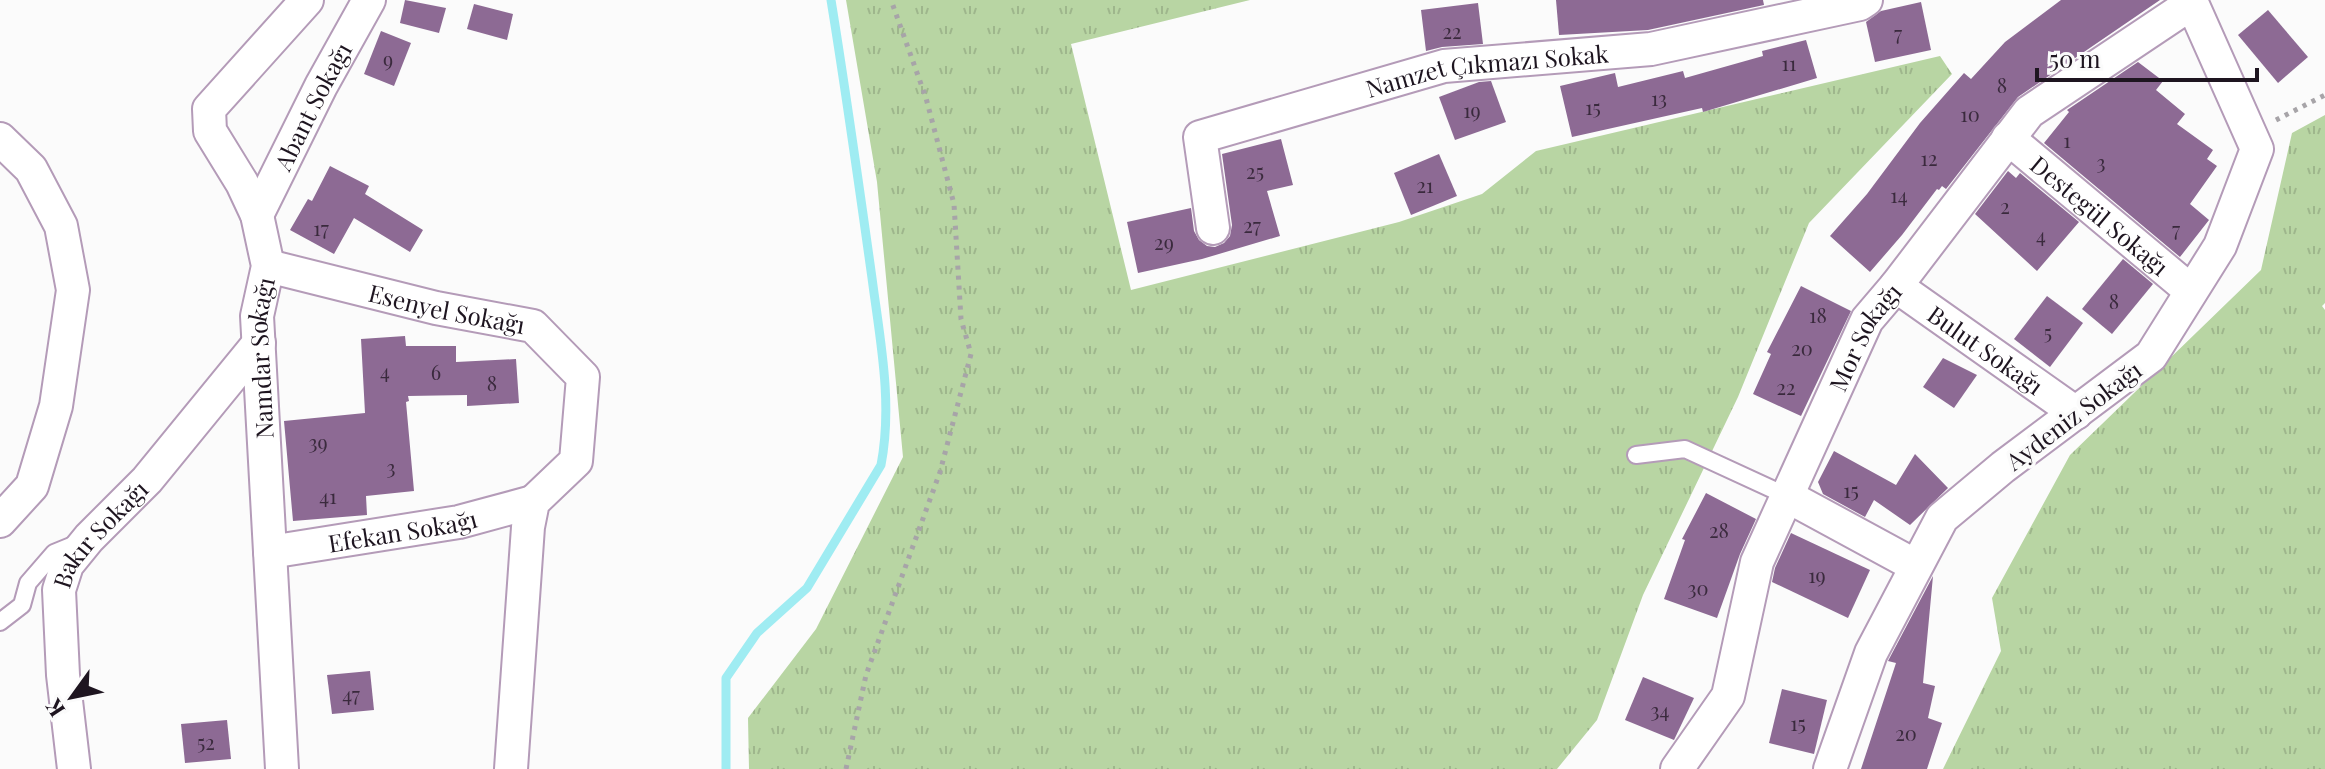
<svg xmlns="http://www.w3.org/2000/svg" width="2325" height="769" viewBox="0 0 2325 769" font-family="'Playfair Display',serif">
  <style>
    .park { fill: url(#park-tufts) }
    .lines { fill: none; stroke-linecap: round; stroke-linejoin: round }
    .stream { stroke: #9fecf2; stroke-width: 9 }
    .building { fill: #8d6a94 }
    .service-casing { stroke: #b49bb8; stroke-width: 20 }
    .minor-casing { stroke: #b49bb8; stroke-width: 36 }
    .path { stroke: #a7a4a8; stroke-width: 5; stroke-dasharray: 4 6; stroke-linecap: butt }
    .service { stroke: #fff; stroke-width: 16 }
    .minor { stroke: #fff; stroke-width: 32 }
    .labels { text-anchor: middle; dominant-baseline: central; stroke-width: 7; stroke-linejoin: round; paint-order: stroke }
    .number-label { font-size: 20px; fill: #3a2a3d }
    .street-label { font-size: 24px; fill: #1e1520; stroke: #fbfbfb }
  </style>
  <defs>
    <pattern id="park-tufts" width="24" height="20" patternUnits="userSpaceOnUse" patternTransform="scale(2)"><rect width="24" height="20" fill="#b8d5a3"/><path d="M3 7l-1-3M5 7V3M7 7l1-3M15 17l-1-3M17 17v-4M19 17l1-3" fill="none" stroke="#9eb68c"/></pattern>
  </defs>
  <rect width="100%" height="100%" fill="#fbfbfb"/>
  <g class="park">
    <path d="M846 0H1250L1071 44 1131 290 1399 222 1482 194 1536 151 1940 56 1952 74 1809 223 1738 397 1643 595 1597 720 1557 769H749L748 718 816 629 903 457 877 182Z"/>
    <path d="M2325 115V303L2322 306 2325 310V769H1943L2001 651 1992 598 2070 455 2261 270 2292 133Z"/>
  </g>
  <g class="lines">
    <path class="stream" d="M726 769V678L757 633 807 588 881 465C893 403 880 340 872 278 859 185 846 92 831 0"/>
  </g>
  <g class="building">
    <path d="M405 0 446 8 439 33 400 23Z"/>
    <path d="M1556 0H1763L1764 5 1648 30 1559 35Z"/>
    <path d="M2061 0H2160L2018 97 1946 189 1942 186 1939 190 1937 189 1902 235 1870 272 1830 236 1867 194 1920 123 1964 73 1971 79 2005 42Z"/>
    <path d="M1921 2 1931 50 1875 62 1866 22 1881 11Z"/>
    <path d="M1478 3 1483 44 1442 47 1426 51 1421 10Z"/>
    <path d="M474 4 513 14 507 40 467 29Z"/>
    <path d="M2268 10 2308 57 2278 83 2238 35Z"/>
    <path d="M381 31 411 43 394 86 364 74Z"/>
    <path d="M1806 40 1817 78 1703 112 1702 108 1572 137 1560 86 1615 73 1618 87 1683 71 1685 78 1763 56 1762 51Z"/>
    <path d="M2138 62 2163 81 2156 90 2185 114 2177 124 2213 150 2207 159 2217 166 2190 204 2209 220 2180 257 2044 143 2069 112 2067 110Z"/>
    <path d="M1491 81 1506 122 1455 140 1439 97 1479 82Z"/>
    <path d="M1281 139 1293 185 1267 191 1280 236 1202 259 1138 273 1127 222 1191 208 1194 231 1199 240 1207 246 1215 247 1224 243 1230 236 1232 225 1222 154Z"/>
    <path d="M1439 154 1457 196 1411 215 1394 173Z"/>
    <path d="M330 166 369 186 365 194 423 230 410 252 354 218 334 254 290 230 308 199 312 201Z"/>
    <path d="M2008 171 2016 178 2020 173 2079 222 2037 271 1975 214Z"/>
    <path d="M2123 259 2153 284 2112 334 2082 309Z"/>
    <path d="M1801 286 1851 311 1801 416 1753 394 1771 354 1767 352Z"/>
    <path d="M2047 296 2083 323 2050 367 2014 339Z"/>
    <path d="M405 336 406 346H456V362L516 359 519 403 467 406V395L408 396 409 401 406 402 414 491 366 496 367 515 293 521 284 421 365 413 361 339Z"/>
    <path d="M1943 358 1977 375 1954 408 1923 387Z"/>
    <path d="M1834 451 1896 485 1915 454 1948 488 1910 525 1874 500 1865 517 1823 494 1818 482Z"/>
    <path d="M1706 493 1756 519 1740 554 1717 618 1664 599 1685 540 1682 539Z"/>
    <path d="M1791 533 1870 570 1848 618 1772 582 1775 568Z"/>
    <path d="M1933 576 1923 683 1935 686 1928 718 1942 723 1927 769H1861L1896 663 1888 661Z"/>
    <path d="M370 671 374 710 332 714 327 675Z"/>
    <path d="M1643 677 1694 698 1674 740 1625 720Z"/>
    <path d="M1782 689 1827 700 1814 754 1769 743Z"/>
    <path d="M227 720 231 759 185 763 181 724Z"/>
  </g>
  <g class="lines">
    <g class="service-casing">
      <g id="service">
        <path d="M1636 455 1685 449 1787 496"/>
        <path d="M0 622 22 605 28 583 54 553 76 544"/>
      </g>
    </g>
    <g class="minor-casing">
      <g id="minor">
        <path id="s1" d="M2008 138 2191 291"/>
        <path d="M0 139 31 169 61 226 73 290 56 406 32 486 0 521"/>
        <path id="s2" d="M257 215 321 86 369 0"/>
        <path id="s3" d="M1213 228 1200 137 1444 66 1651 49 1860 4 1866 0"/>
        <path id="s4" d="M268 266 436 308 533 326 583 377 576 461 533 502 528 527 511 769"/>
        <path id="s5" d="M1896 286 2076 413"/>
        <path d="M1787 496 1916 566"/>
        <path id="s6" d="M270 552 459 522 533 502"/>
        <path id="s7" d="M74 769 63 675 59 590 67 565 89 538 147 480 259 343"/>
        <path id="s8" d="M282 769 257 316 268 266 257 215 242 183 210 131 209 109 307 0"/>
        <path id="s9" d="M1677 769 1728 696 1757 562 1867 320 1896 286 2029 112 2192 3 2257 149 2220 246 2151 356 2003 467 1942 518 1871 653 1830 769"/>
      </g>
    </g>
    <g class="path">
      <path d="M2276 120 2325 95"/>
      <path d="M846 769 866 675 940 472 971 354 961 319 954 204 926 98 891 0"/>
    </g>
    <use href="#service" class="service"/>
    <use href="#minor" class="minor"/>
  </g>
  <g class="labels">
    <g class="number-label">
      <text x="1452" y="30">22</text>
      <text x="1898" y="32">7</text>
      <text x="388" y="58">9</text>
      <text x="1789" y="62">11</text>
      <text x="2002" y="84">8</text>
      <text x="1659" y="97">13</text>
      <text x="1593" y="106">15</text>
      <text x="1472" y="109">19</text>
      <text x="1970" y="113">10</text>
      <text x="2067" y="139">1</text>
      <text x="1929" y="157">12</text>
      <text x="2101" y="161">3</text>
      <text x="1255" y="170">25</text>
      <text x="1425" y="184">21</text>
      <text x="1899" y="194">14</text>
      <text x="2005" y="205">2</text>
      <text x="1252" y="224">27</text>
      <text x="321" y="227">17</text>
      <text x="2176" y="228">7</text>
      <text x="2041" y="234">4</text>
      <text x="1164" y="241">29</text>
      <text x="2114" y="300">8</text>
      <text x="1818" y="314">18</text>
      <text x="2048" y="331">5</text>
      <text x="1802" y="347">20</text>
      <text x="385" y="370">4</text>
      <text x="436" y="371">6</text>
      <text x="492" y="382">8</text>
      <text x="1786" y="386">22</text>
      <text x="318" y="441">39</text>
      <text x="391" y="466">3</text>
      <text x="1851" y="489">15</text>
      <text x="328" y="495">41</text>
      <text x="1719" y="529">28</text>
      <text x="1817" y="574">19</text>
      <text x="1698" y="587">30</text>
      <text x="351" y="693">47</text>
      <text x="1660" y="709">34</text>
      <text x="1798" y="722">15</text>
      <text x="1906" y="732">20</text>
      <text x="206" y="741">52</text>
    </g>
    <g class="street-label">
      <text stroke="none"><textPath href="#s3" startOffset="388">Namzet Çıkmazı Sokak</textPath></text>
      <text stroke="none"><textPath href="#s2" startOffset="122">Abant Sokağı</textPath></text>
      <text stroke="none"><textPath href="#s1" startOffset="120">Destegül Sokağı</textPath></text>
      <text stroke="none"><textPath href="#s4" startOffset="184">Esenyel Sokağı</textPath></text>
      <text stroke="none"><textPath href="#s9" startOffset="476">Mor Sokağı</textPath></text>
      <text stroke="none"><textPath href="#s5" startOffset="110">Bulut Sokağı</textPath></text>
      <text stroke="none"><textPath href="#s8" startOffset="412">Namdar Sokağı</textPath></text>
      <text transform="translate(2073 415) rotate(-37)">Aydeniz Sokağı</text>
      <text stroke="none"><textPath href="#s6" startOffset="134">Efekan Sokağı</textPath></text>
      <text stroke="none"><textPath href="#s7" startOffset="250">Bakır Sokağı</textPath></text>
    </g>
  </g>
  <g transform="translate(72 697) rotate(237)" stroke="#fbfbfb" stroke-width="6" paint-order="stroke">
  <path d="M0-6L14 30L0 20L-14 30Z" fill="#1e1520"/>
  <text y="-12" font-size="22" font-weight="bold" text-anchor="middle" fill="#1e1520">K</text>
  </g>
  <path d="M2037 68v12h220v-12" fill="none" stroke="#1e1520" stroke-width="4"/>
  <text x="2049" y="68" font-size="24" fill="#1e1520" stroke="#fbfbfb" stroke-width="6" paint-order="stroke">50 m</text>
</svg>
